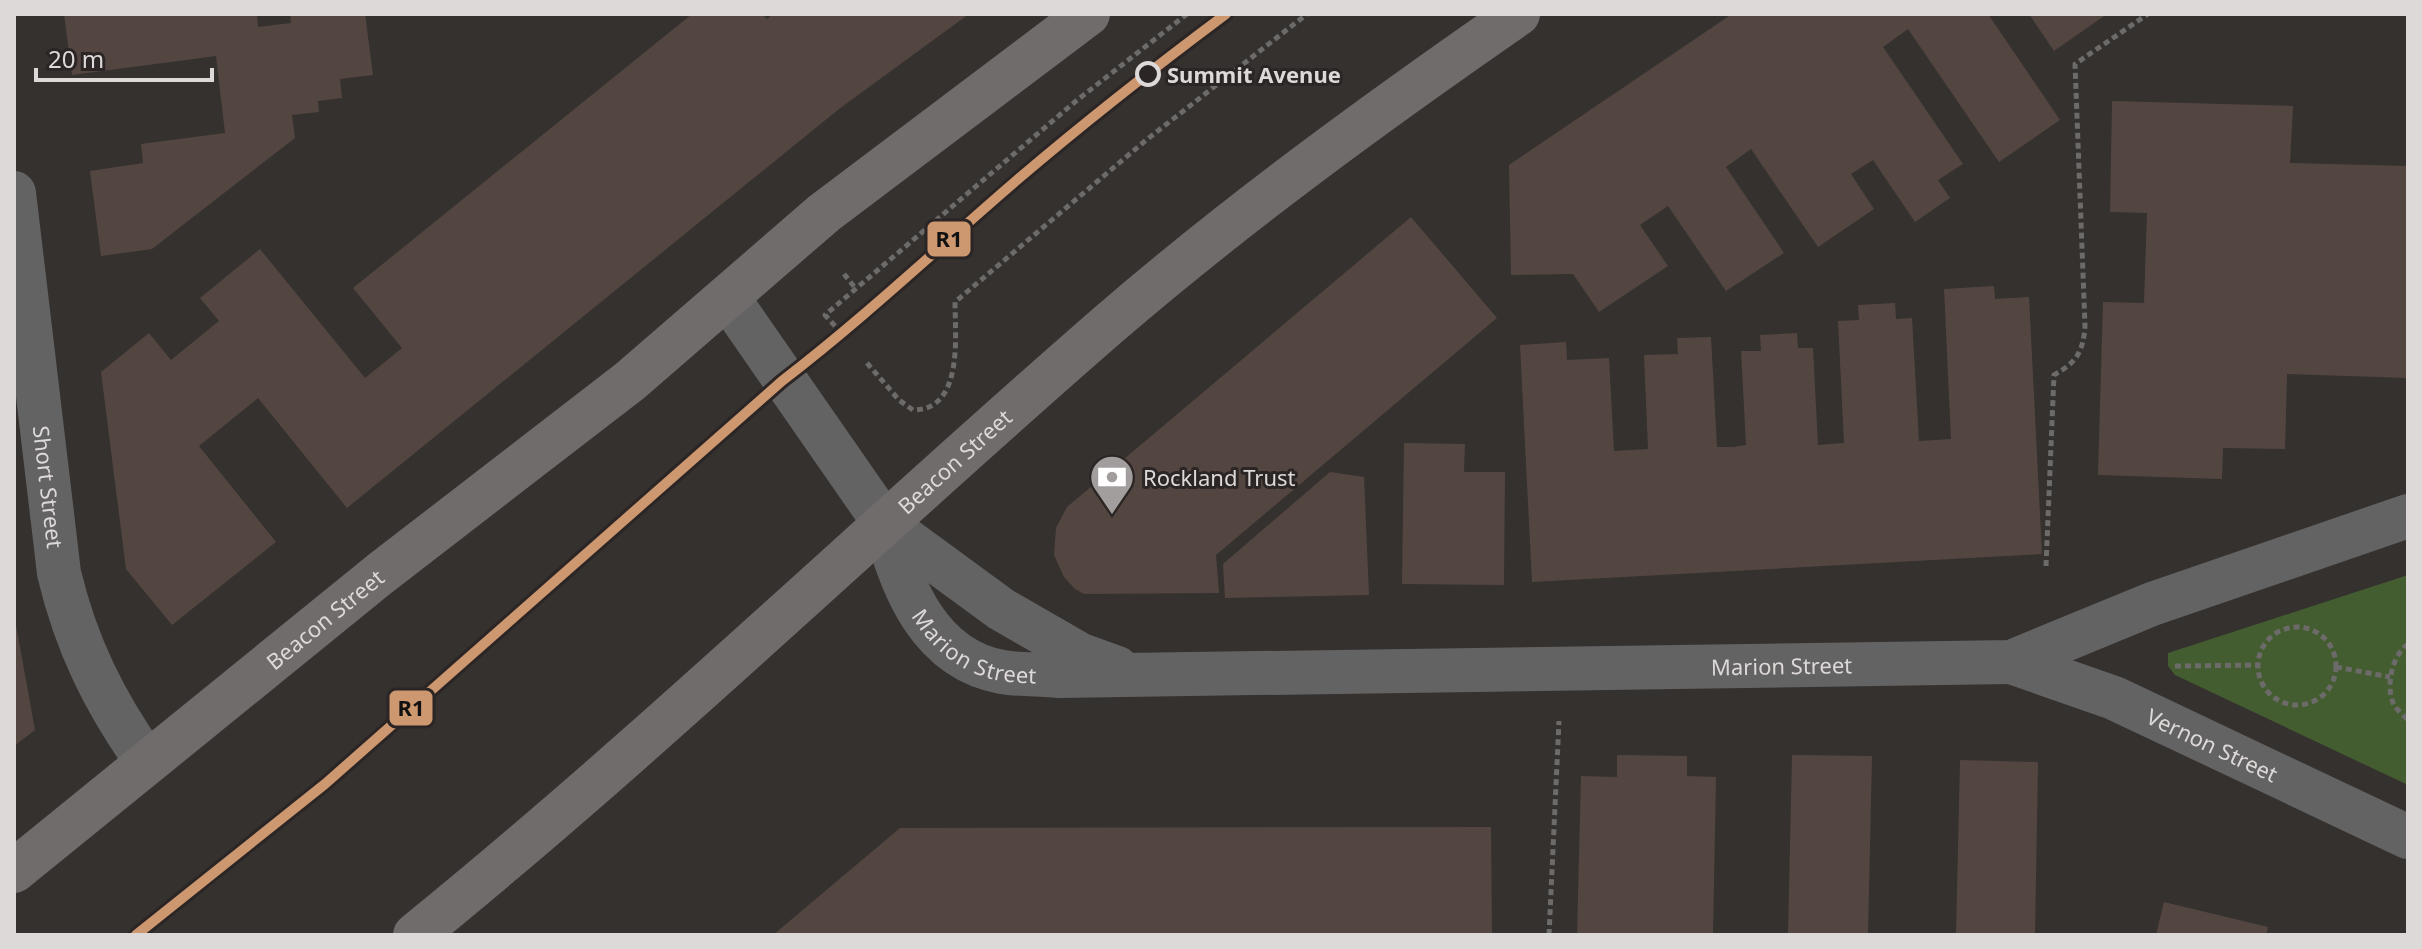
<svg xmlns="http://www.w3.org/2000/svg" width="2422" height="949" viewBox="0 0 2422 949" font-family="'Noto Sans',sans-serif">
  <style>
    .green { fill: #445d30 }
    .building { fill: #534640 }
    .lines { fill: none; stroke-linecap: round; stroke-linejoin: round }
    .path { stroke: #6c6b6a; stroke-width: 5; stroke-dasharray: 6 4; stroke-linecap: butt }
    .minor { stroke: #646363; stroke-width: 44 }
    .major { stroke: #6f6c6b; stroke-width: 44 }
    .rail-1-casing { stroke: #2b2625; stroke-width: 16 }
    .rail-1 { stroke: #cd976f; stroke-width: 10 }
    .stop-dot { fill: #2b2625; stroke: #ddd9d8; stroke-width: 4 }
    .labels { text-anchor: middle; dominant-baseline: central; stroke-width: 6; stroke-linejoin: round; paint-order: stroke }
    .stop-label { font-size: 22px; font-weight: bold; fill: #ddd9d8; stroke: #2b2625; text-anchor: start }
    .street-label { font-size: 22px; fill: #ddd9d8; stroke: #2b2625 }
    .poi-label { font-size: 22px; fill: #ddd9d8; stroke: #2b2625; text-anchor: start }
    .line-badge { stroke: #2b2625; stroke-width: 3 }
    .pale-badge-label { font-size: 22px; text-anchor: middle; font-weight: bold; fill: #111 }
  </style>
  <rect width="100%" height="100%" fill="#34312f"/>
  <path class="green" d="M2408 575V785L2175 675 2168 666V653Z"/>
  <g class="building">
    <path d="M64 14H257L258 27 291 23 290 14H365L373 75 340 79 342 98 318 101 319 112 292 115 295 138 152 249 101 256 90 171 143 163 141 144 225 133 216 56 72 75Z"/>
    <path d="M692 14H762L767 19 773 14H969L839 109 347 508 258 398 199 446 276 542 172 625 126 569 101 372 149 333 171 360 219 321 200 298 260 249 365 378 402 348 353 288Z"/>
    <path d="M1732 14H1988L2060 120 1999 162 1908 29 1883 47 1963 164 1938 180 1950 198 1915 222 1873 160 1851 174 1874 209 1818 247 1751 149 1726 167 1784 253 1726 291 1668 206 1640 225 1668 266 1599 312 1573 274 1511 275 1509 165Z"/>
    <path d="M2029 14H2107L2054 51Z"/>
    <path d="M2112 101 2293 106 2290 163 2408 166V378L2287 374 2285 449 2223 448 2222 479 2098 475 2103 302 2144 303 2147 213 2110 212Z"/>
    <path d="M1411 217 1497 318 1216 555 1219 593 1084 594 1075 589 1064 577 1054 555 1056 528 1067 507Z"/>
    <path d="M1994 286 1995 299 2029 297 2042 554 1532 582 1520 345 1566 342 1567 360 1609 358 1614 451 1648 449 1644 355 1678 354 1677 338 1711 337 1717 447H1734L1746 445 1741 351H1761L1760 335 1797 333 1798 348H1813L1818 445 1844 443 1838 321 1859 320 1858 305 1895 303 1896 319 1912 318 1919 441 1951 439 1944 289Z"/>
    <path d="M1404 443 1465 444 1464 472H1505L1504 585 1402 584Z"/>
    <path d="M1330 472 1364 477 1369 595 1225 598 1223 564Z"/>
    <path d="M14 614 35 730 14 746Z"/>
    <path d="M1617 755 1687 756V776L1716 777 1713 935H1577L1581 776 1617 777Z"/>
    <path d="M1792 755 1872 756 1868 935H1788Z"/>
    <path d="M1960 760 2038 762 2035 935H1956Z"/>
    <path d="M1491 827 1492 935H773L900 828Z"/>
    <path d="M2164 902 2268 927 2266 935H2156Z"/>
  </g>
  <g class="lines">
    <g class="path">
      <path d="M844 274 856 289"/>
      <path d="M835 326 825 315 1076 101 1187 14"/>
      <path d="M867 363 899 400 913 410C964 410 955 335 955 302L1145 141 1307 14"/>
      <path d="M2046 566 2054 375C2077 362 2083 352 2085 326L2075 64 2148 14"/>
      <circle cx="2297" cy="666" r="39"/>
      <path d="M2408 644C2392 655 2385 687 2394 705 2397 710 2404 716 2408 720"/>
      <path d="M2175 666 2258 665"/>
      <path d="M2336 667 2390 677"/>
      <path d="M1549 935 1559 721"/>
    </g>
    <g class="minor">
      <path id="s1" d="M14 193 59 573C76 645 105 703 147 762"/>
      <path d="M728 298 885 524 1001 609 1081 655 1117 668"/>
      <path id="s2" d="M885 524C901 588 930 659 1002 672 1021 675 1040 674 1059 676L2011 662 2152 604 2408 516"/>
      <path id="s3" d="M2011 662 2114 698 2408 837"/>
    </g>
    <g class="major">
      <path id="s4" d="M14 871 381 573 630 381 824 213 1088 14"/>
      <path id="s5" d="M415 935C654 741 876 526 1109 324 1239 212 1378 111 1518 14"/>
    </g>
    <g class="rail-1-casing">
      <path id="rail-1" d="M136 935 325 784 782 381C864 318 939 247 1017 180 1085 122 1155 67 1226 14"/>
    </g>
    <use href="#rail-1" class="rail-1"/>
  </g>
  <defs>
    <g id="bank-pin" transform="scale(2.3)"><path d="M0 17L-7.5 6A9.5 9.5 0 1 1 7.5 6Z" fill="#a29e9d" stroke="#2b2625"/><path d="M-6-4H6V4H-6ZM0-2.3a2.3 2.3 0 1 0 0 4.6a2.3 2.3 0 1 0 0-4.6Z" fill="#fff"/></g>
  </defs>
  <g fill-rule="evenodd">
    <use href="#bank-pin" x="1112" y="477"/>
  </g>
  <circle class="stop-dot" cx="1148" cy="74" r="11"/>
  <g class="labels">
    <g class="stop-label">
      <text x="1167" y="74">Summit Avenue</text>
    </g>
    <g class="street-label">
      <text stroke="none"><textPath href="#s5" startOffset="718">Beacon Street</textPath></text>
      <text stroke="none"><textPath href="#s1" startOffset="296">Short Street</textPath></text>
      <text stroke="none"><textPath href="#s4" startOffset="400">Beacon Street</textPath></text>
      <text stroke="none"><textPath href="#s2" startOffset="164">Marion Street</textPath></text>
      <text stroke="none"><textPath href="#s2" startOffset="980">Marion Street</textPath></text>
      <text stroke="none"><textPath href="#s3" startOffset="218">Vernon Street</textPath></text>
    </g>
    <g class="poi-label">
      <text x="1143" y="477">Rockland Trust</text>
    </g>
  </g>
  <g class="line-badge">
    <rect x="926" y="220" width="46" height="38" rx="8" fill="#cd976f"/>
    <rect x="388" y="689" width="46" height="38" rx="8" fill="#cd976f"/>
  </g>
  <g class="pale-badge-label">
    <text x="949" y="247">R1</text>
    <text x="411" y="716">R1</text>
  </g>
  <rect width="2422" height="949" fill="none" stroke="#ddd9d8" stroke-width="32"/>
  <path d="M36 68v12h176v-12" fill="none" stroke="#ddd9d8" stroke-width="4"/>
  <text x="48" y="68" font-size="24" fill="#ddd9d8" stroke="#2b2625" stroke-width="6" paint-order="stroke">20 m</text>
</svg>
